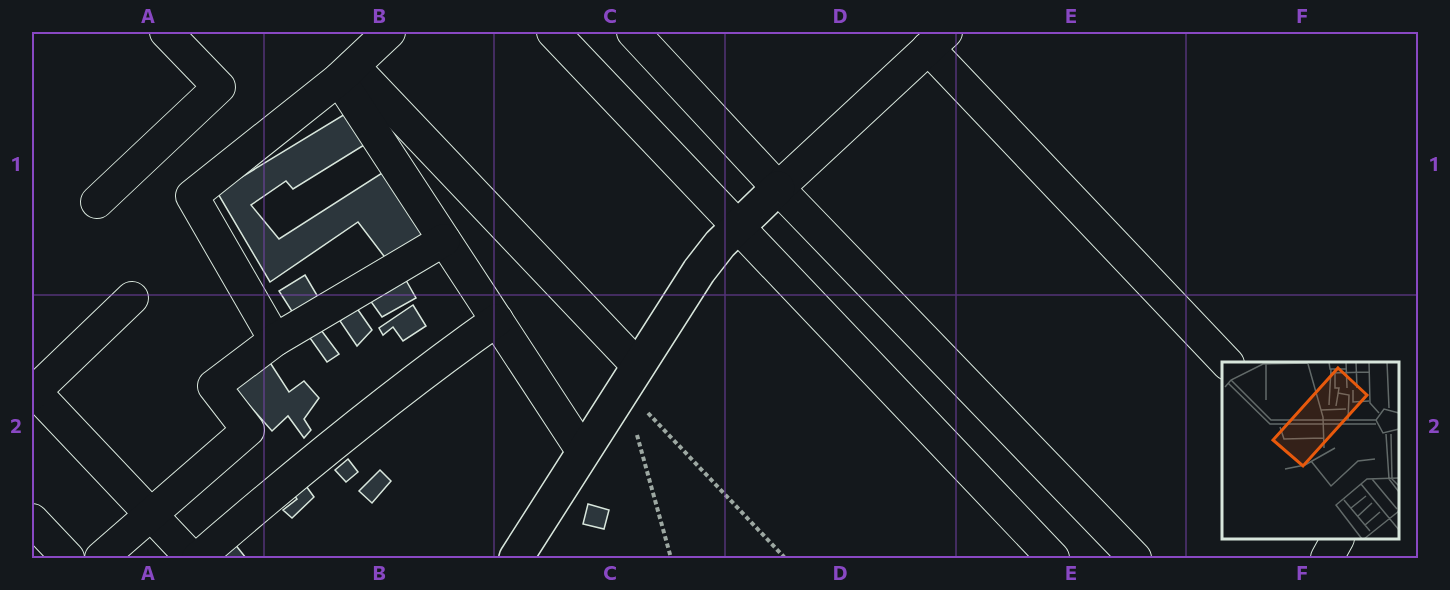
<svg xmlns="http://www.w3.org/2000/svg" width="1450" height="590" viewBox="0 0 1450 590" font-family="Commissioner,sans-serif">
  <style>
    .building { fill: #2c363c; stroke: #d8e6dc; stroke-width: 1.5 }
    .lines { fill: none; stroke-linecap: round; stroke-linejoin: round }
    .street-casing { stroke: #d8e6dc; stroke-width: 34 }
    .secondary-casing { stroke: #d8e6dc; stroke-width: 36 }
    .path { stroke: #9da8a2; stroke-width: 4; stroke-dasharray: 4.5 3; stroke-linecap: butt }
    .street { stroke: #14181c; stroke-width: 32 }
    .secondary { stroke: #14181c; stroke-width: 33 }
    .grid { fill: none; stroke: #8948c3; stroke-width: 1.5; stroke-opacity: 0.55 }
    .inset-road { fill: none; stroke: #626a69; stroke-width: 1.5 }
    .view { fill: #e8590c; fill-opacity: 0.15; stroke: #e8590c; stroke-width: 3 }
    .inset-edge { fill: none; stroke: #d8e6dc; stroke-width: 3 }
    .neatline { fill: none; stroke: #8948c3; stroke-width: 2 }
    .grid-label { font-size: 20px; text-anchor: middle; font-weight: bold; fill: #8948c3 }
  </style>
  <rect width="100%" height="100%" fill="#14181c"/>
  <g class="building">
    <path d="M350 111 369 142 293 189 286 181 251 205 279 239 393 166 434 236 390 264 358 222 270 282 217 192Z"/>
    <path d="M305 275 318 297 293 313 279 291Z"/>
    <path d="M403 275 416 298 382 317 367 296Z"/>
    <path d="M413 305 426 326 403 341 393 327 383 335 379 328Z"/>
    <path d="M356 307 372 330 357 346 340 321Z"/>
    <path d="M321 330 339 354 327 362 310 338Z"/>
    <path d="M269 361 289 392 304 381 319 398 304 419 311 430 304 438 288 416 272 431 233 387Z"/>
    <path d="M348 459 358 472 346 482 335 470Z"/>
    <path d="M380 470 391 481 372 503 359 491Z"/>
    <path d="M301 479 314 497 292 518 283 510 297 499 289 488Z"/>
    <path d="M588 504 609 510 604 529 583 524Z"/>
    <path d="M234 543 246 558H218Z"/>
  </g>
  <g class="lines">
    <g class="street-casing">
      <g id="street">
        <path d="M553 32 1053 558"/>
        <path d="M633 32 778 188 1135 558"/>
        <path d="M928 48 1228 364"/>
        <path d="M353 66 638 366"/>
        <path d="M339 79 583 452"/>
        <path d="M778 188 946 32"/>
        <path d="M97 202 219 87 166 32"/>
        <path d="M275 340 192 196 339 79 389 32"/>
        <path d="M34 391 192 558"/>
        <path d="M32 394 132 298"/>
        <path d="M32 520 68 558"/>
        <path d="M101 558 248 430 214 386 275 340 444 240"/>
        <path d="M198 558C294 475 392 394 497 320"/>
        <path d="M1327 558 1338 538"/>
      </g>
    </g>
    <g class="secondary-casing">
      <path id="secondary" d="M516 558 699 271 720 244 778 188"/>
    </g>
    <g class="path">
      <path d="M648 413 785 558"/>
      <path d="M637 435 671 558"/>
    </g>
    <use href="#street" class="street"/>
    <use href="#secondary" class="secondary"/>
  </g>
  <path class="grid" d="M264 32V558M494 32V558M725 32V558M956 32V558M1186 32V558M32 295H1418"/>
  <g transform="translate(1222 362)">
    <rect width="177" height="177" fill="#14181c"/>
    <path class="inset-road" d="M107 0 108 7H124M124 0 125 26M134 0 135 26M147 0 148 41 157 51M165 0 167 46M44 2V38M86 2 101 55 102 86M113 7V26H117L114 44M109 11 147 10M9 18 49 58H154M6 21 48 62H154M3 25 9 18 41 2 86 1M131 28V40L147 39M116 31 127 33 126 58M107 43 109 7M99 48 124 47M177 51 162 47 154 58 161 71 177 67M58 65 62 77 101 76M164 72 167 117 177 130M169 72 170 117 177 124M89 99 109 124 136 99 153 97M63 107 83 103 113 86M150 117 175 147M139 122 177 168M122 138 148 169M129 146 144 134M136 154 150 141M143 163 158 150M140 177 114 143 145 117 177 116M142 177 177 149"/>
    <path class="view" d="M116 6 145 33 81 104 51 78Z"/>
    <rect width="177" height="177" class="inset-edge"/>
  </g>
  <rect width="1450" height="590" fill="none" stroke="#14181c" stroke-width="66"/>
  <rect x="33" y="33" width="1384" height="524" class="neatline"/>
  <g class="grid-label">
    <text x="148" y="23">A</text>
    <text x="379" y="23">B</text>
    <text x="610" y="23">C</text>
    <text x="840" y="23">D</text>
    <text x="1071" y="23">E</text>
    <text x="1302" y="23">F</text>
    <text x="16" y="171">1</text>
    <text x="1434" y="171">1</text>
    <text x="16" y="433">2</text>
    <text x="1434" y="433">2</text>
    <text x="148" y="580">A</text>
    <text x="379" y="580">B</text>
    <text x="610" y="580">C</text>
    <text x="840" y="580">D</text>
    <text x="1071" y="580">E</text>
    <text x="1302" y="580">F</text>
  </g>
</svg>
